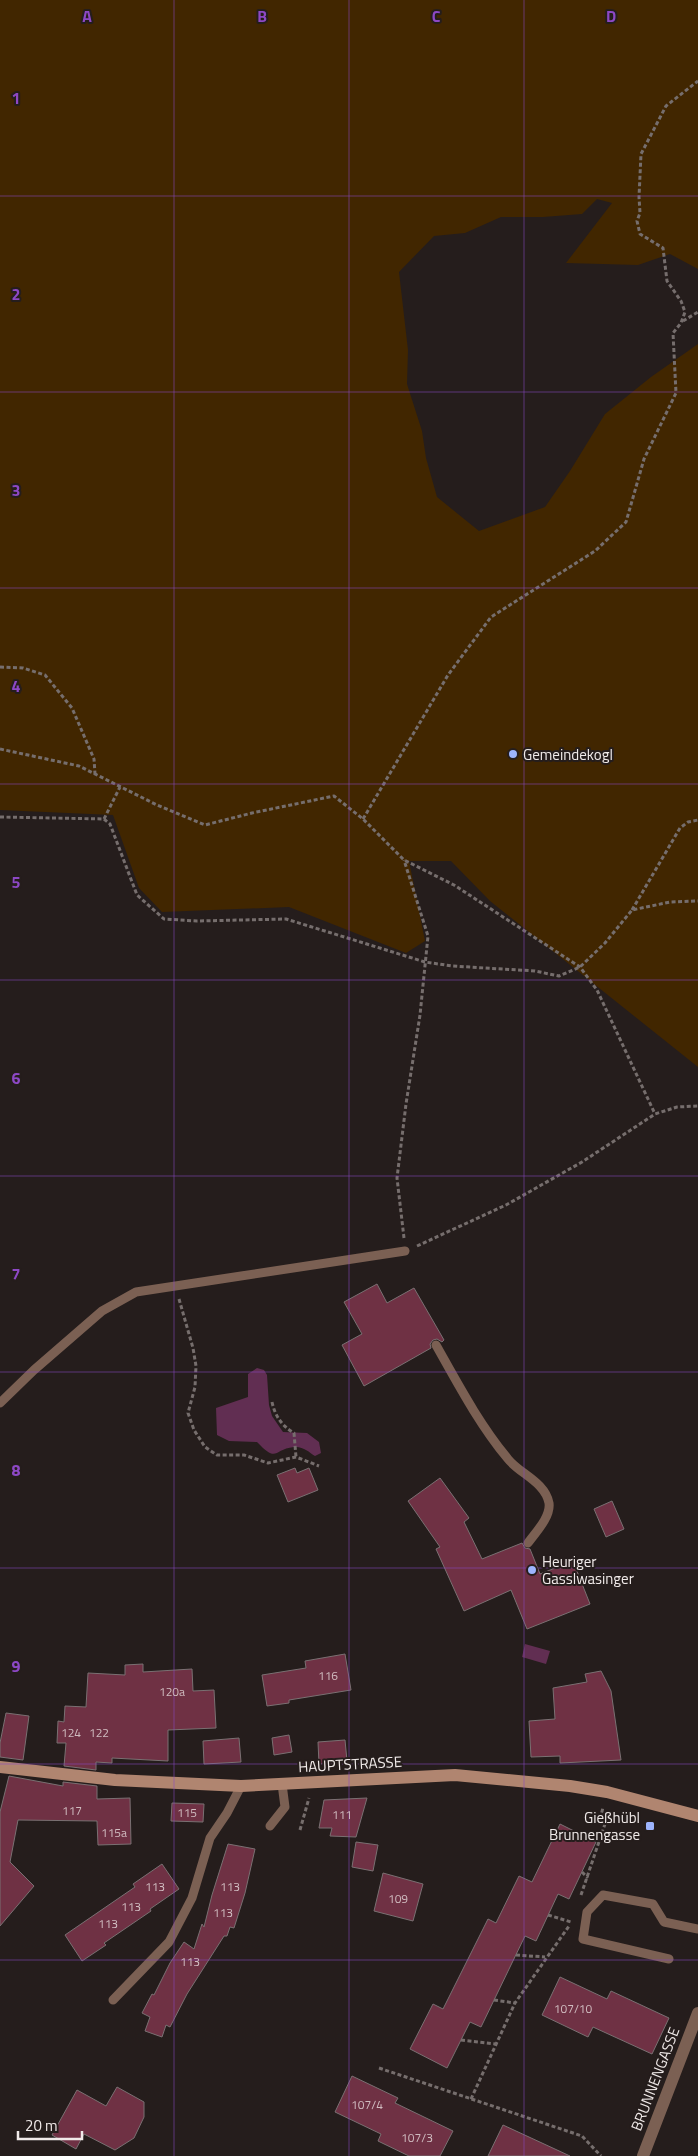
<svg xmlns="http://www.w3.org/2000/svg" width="698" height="2156" viewBox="0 0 698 2156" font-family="'Titillium Web',sans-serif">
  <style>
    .green { fill: #412600 }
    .water { fill: #612e52 }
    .building { fill: #6f3144; stroke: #7a7072 }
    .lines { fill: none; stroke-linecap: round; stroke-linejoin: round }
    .path { stroke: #766e6d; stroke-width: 3; stroke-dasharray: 4 2.5; stroke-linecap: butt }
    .lane { stroke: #7b6053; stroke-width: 9 }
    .street { stroke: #7b6053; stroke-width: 12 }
    .secondary { stroke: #b08570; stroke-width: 12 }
    .grid { fill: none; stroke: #8d48c5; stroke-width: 1; stroke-opacity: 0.55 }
    .poi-dot { fill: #9db4fd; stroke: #251d1c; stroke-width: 2 }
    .labels { text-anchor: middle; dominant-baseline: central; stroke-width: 4; stroke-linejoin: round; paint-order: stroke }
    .number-label { font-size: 12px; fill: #d0bcc0 }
    .poi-label { font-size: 15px; fill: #f0eae9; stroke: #251d1c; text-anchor: start }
    .street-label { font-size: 15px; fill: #f0eae9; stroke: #251d1c }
    .grid-label { font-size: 16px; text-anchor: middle; font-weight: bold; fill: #8d48c5; stroke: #251d1c; stroke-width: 4; stroke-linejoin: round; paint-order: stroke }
  </style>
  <rect width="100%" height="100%" fill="#251d1c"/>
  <path class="green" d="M0 0H698V269L670 254 638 265 566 263 612 203 597 199 582 214 543 217H501L465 233 434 236 399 272 408 350 407 384 422 431 426 458 437 497 479 531 545 507 570 471 605 414 651 377 698 344V1067L490 901 451 861H409L425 941 406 953 289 907 162 912 139 888 113 815 0 810Z"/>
  <g class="water">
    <path d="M257 1368 264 1370 267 1375 269 1405 272 1416 283 1432 307 1433 319 1442 321 1453 315 1456C309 1452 303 1446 294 1447 273 1449 278 1464 257 1442L229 1441 217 1435 216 1408 248 1397V1374Z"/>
    <path d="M525 1644 550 1651 546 1664 522 1657Z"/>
  </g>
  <g class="building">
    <path d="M377 1284 387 1303 414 1288 444 1340 442 1342 437 1339 433 1340 430 1344 431 1348 364 1386 342 1345 362 1334 344 1302Z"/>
    <path d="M295 1468 297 1473 309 1468 318 1490 288 1502 277 1475Z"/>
    <path d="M440 1478 469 1518 464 1522 482 1559 522 1543 525 1548 530 1549 540 1574 573 1561 590 1604 527 1629 511 1590 464 1611 436 1549 440 1547 408 1501Z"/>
    <path d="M612 1501 624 1529 606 1537 594 1509Z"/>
    <path d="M345 1654 351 1690 289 1700V1703L267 1706 262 1675 306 1668 305 1661Z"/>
    <path d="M143 1664V1672L192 1669 193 1691 214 1690 216 1728 168 1730V1761L112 1758V1763L96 1762V1770L64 1766 66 1743H57L58 1721 64 1722 65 1706 86 1707 88 1673 125 1675V1665Z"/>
    <path d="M601 1671 611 1691 621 1760 560 1763V1756L531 1757 529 1721 555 1719 553 1688 587 1682 585 1674Z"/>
    <path d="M6 1713 29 1716 23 1760 0 1757V1743Z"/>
    <path d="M289 1735 292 1752 274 1755 272 1738Z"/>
    <path d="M239 1738 241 1762 204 1764 203 1741Z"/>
    <path d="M345 1740 347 1761 319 1764 318 1742Z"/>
    <path d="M9 1776 63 1786V1782L97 1786V1799L130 1798 131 1844 98 1845 97 1821 18 1820 10 1862 34 1886 0 1926V1812Z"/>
    <path d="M367 1798 356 1837 330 1836 332 1828H319L324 1800Z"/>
    <path d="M172 1803 204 1804 203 1822 171 1821Z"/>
    <path d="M560 1824 596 1842 569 1899 558 1894 536 1941 525 1936 481 2027 470 2022 447 2068 410 2049 433 2004 443 2009 488 1919 496 1923 519 1876 532 1882Z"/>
    <path d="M356 1842 378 1845 373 1871 352 1867Z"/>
    <path d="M228 1844 255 1849 245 1893 234 1928 230 1927 227 1936H224L187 1994 170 2027 166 2025 162 2037 145 2031 150 2017 142 2013 152 1994 154 1995 170 1963 184 1942 194 1949 202 1924 204 1927 212 1895Z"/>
    <path d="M162 1864 179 1889 150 1909 151 1911 104 1943 106 1945 82 1961 65 1935 135 1887 133 1884Z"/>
    <path d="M383 1873 423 1884 413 1921 374 1911Z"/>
    <path d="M560 1977 607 1999 611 1991 669 2018 652 2054 593 2027 588 2037 542 2015Z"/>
    <path d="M352 2076 398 2098 395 2103 453 2131 440 2156H409L378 2141 381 2134 335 2112Z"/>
    <path d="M117 2087 144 2102V2117L134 2138 115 2150 84 2134 76 2149 52 2135 77 2090 106 2106Z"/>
    <path d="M503 2125 570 2156H488Z"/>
  </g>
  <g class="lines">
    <g class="path">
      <path d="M683 321 698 312"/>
      <path d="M0 667 23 668 45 675 72 708 94 759 95 774"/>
      <path d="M0 749 79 766 157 805 205 825 252 813 334 796 363 819 404 860 454 885 580 967 597 990 655 1114"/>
      <path d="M0 817 104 819 110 824 137 895 164 919 197 921 286 919 425 962 452 966 535 971 559 976 580 967 605 943 632 910 670 902 698 901"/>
      <path d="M104 819 120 787"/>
      <path d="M363 819 448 675 491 617 595 551 626 522 644 459 676 393 673 333 681 323 685 312 681 301 667 281 663 248 640 234 637 221 640 213 639 197 641 154 666 106 698 81"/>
      <path d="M632 910 680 828 688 822 698 820"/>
      <path d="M404 1238 397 1178 406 1104 420 1015 428 936 404 860"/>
      <path d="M417 1246 506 1205 582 1162 655 1114 677 1107 698 1106"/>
      <path d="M179 1299 193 1348 196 1366 195 1387 188 1413 194 1430 205 1447 217 1455H244L268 1463 296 1457 319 1466"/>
      <path d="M272 1402C275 1416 282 1426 294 1433L296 1457"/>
      <path d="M300 1830 309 1798"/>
      <path d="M582 1872 588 1878"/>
      <path d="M581 1895 607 1818 601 1816 603 1807"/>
      <path d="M548 1915 571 1922"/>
      <path d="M516 1955 545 1957"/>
      <path d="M494 2000 515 2003"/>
      <path d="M461 2040 496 2044"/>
      <path d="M379 2068 582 2136 601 2156"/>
      <path d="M471 2099 515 2003 569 1926"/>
    </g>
    <g class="lane">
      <path d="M436 1345C458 1384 479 1424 508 1459 520 1474 545 1482 549 1503 551 1517 535 1533 528 1543"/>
      <path d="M0 1403 34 1370 102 1311 136 1292 405 1251"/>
      <path d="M270 1826 285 1807 282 1784"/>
      <path d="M669 1959 583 1939 587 1912 603 1895 653 1904 664 1922 698 1929"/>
      <path d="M113 2000 169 1942 192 1898 210 1838 227 1813 241 1786"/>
    </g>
    <path class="street" d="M643 2156 698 2013"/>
    <path class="secondary" d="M0 1767 115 1780 241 1786 455 1775 570 1786 607 1792 698 1816"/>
  </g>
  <path class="grid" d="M174 0V2156M349 0V2156M524 0V2156M0 196H698M0 392H698M0 588H698M0 784H698M0 980H698M0 1176H698M0 1372H698M0 1568H698M0 1764H698M0 1960H698"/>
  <g class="poi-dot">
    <circle cx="513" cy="754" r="5"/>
    <circle cx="532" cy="1570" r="5"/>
    <rect x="645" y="1821" width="10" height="10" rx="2.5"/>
  </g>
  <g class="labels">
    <g class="number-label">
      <text x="328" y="1675">116</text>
      <text x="172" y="1691">120a</text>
      <text x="71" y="1732">124</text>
      <text x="99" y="1732">122</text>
      <text x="72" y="1810">117</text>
      <text x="187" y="1812">115</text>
      <text x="342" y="1814">111</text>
      <text x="114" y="1832">115a</text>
      <text x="155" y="1886">113</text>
      <text x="230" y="1886">113</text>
      <text x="398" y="1898">109</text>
      <text x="131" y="1906">113</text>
      <text x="223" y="1912">113</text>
      <text x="108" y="1923">113</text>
      <text x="190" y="1961">113</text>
      <text x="573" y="2008">107/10</text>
      <text x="367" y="2104">107/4</text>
      <text x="417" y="2137">107/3</text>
    </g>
    <g class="poi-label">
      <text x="523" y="754">Gemeindekogl</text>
      <text x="542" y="1561">Heuriger<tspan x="542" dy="17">Gasslwasinger</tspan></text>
      <text x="640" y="1817" text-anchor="end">Gießhübl<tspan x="640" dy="17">Brunnengasse</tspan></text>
    </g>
    <g class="street-label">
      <text transform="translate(350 1764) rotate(-3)">HAUPTSTRASSE</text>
      <text transform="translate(655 2079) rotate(-69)">BRUNNENGASSE</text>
    </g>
  </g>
  <g class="grid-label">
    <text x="87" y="22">A</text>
    <text x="262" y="22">B</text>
    <text x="436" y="22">C</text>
    <text x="611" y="22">D</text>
    <text x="16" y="104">1</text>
    <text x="16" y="300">2</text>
    <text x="16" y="496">3</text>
    <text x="16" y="692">4</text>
    <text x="16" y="888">5</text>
    <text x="16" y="1084">6</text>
    <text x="16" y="1280">7</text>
    <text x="16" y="1476">8</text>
    <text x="16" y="1672">9</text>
  </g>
  <path d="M18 2131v8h64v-8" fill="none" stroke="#f0eae9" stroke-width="2.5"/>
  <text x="25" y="2131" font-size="15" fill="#f0eae9" stroke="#251d1c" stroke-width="4" paint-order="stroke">20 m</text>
</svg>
